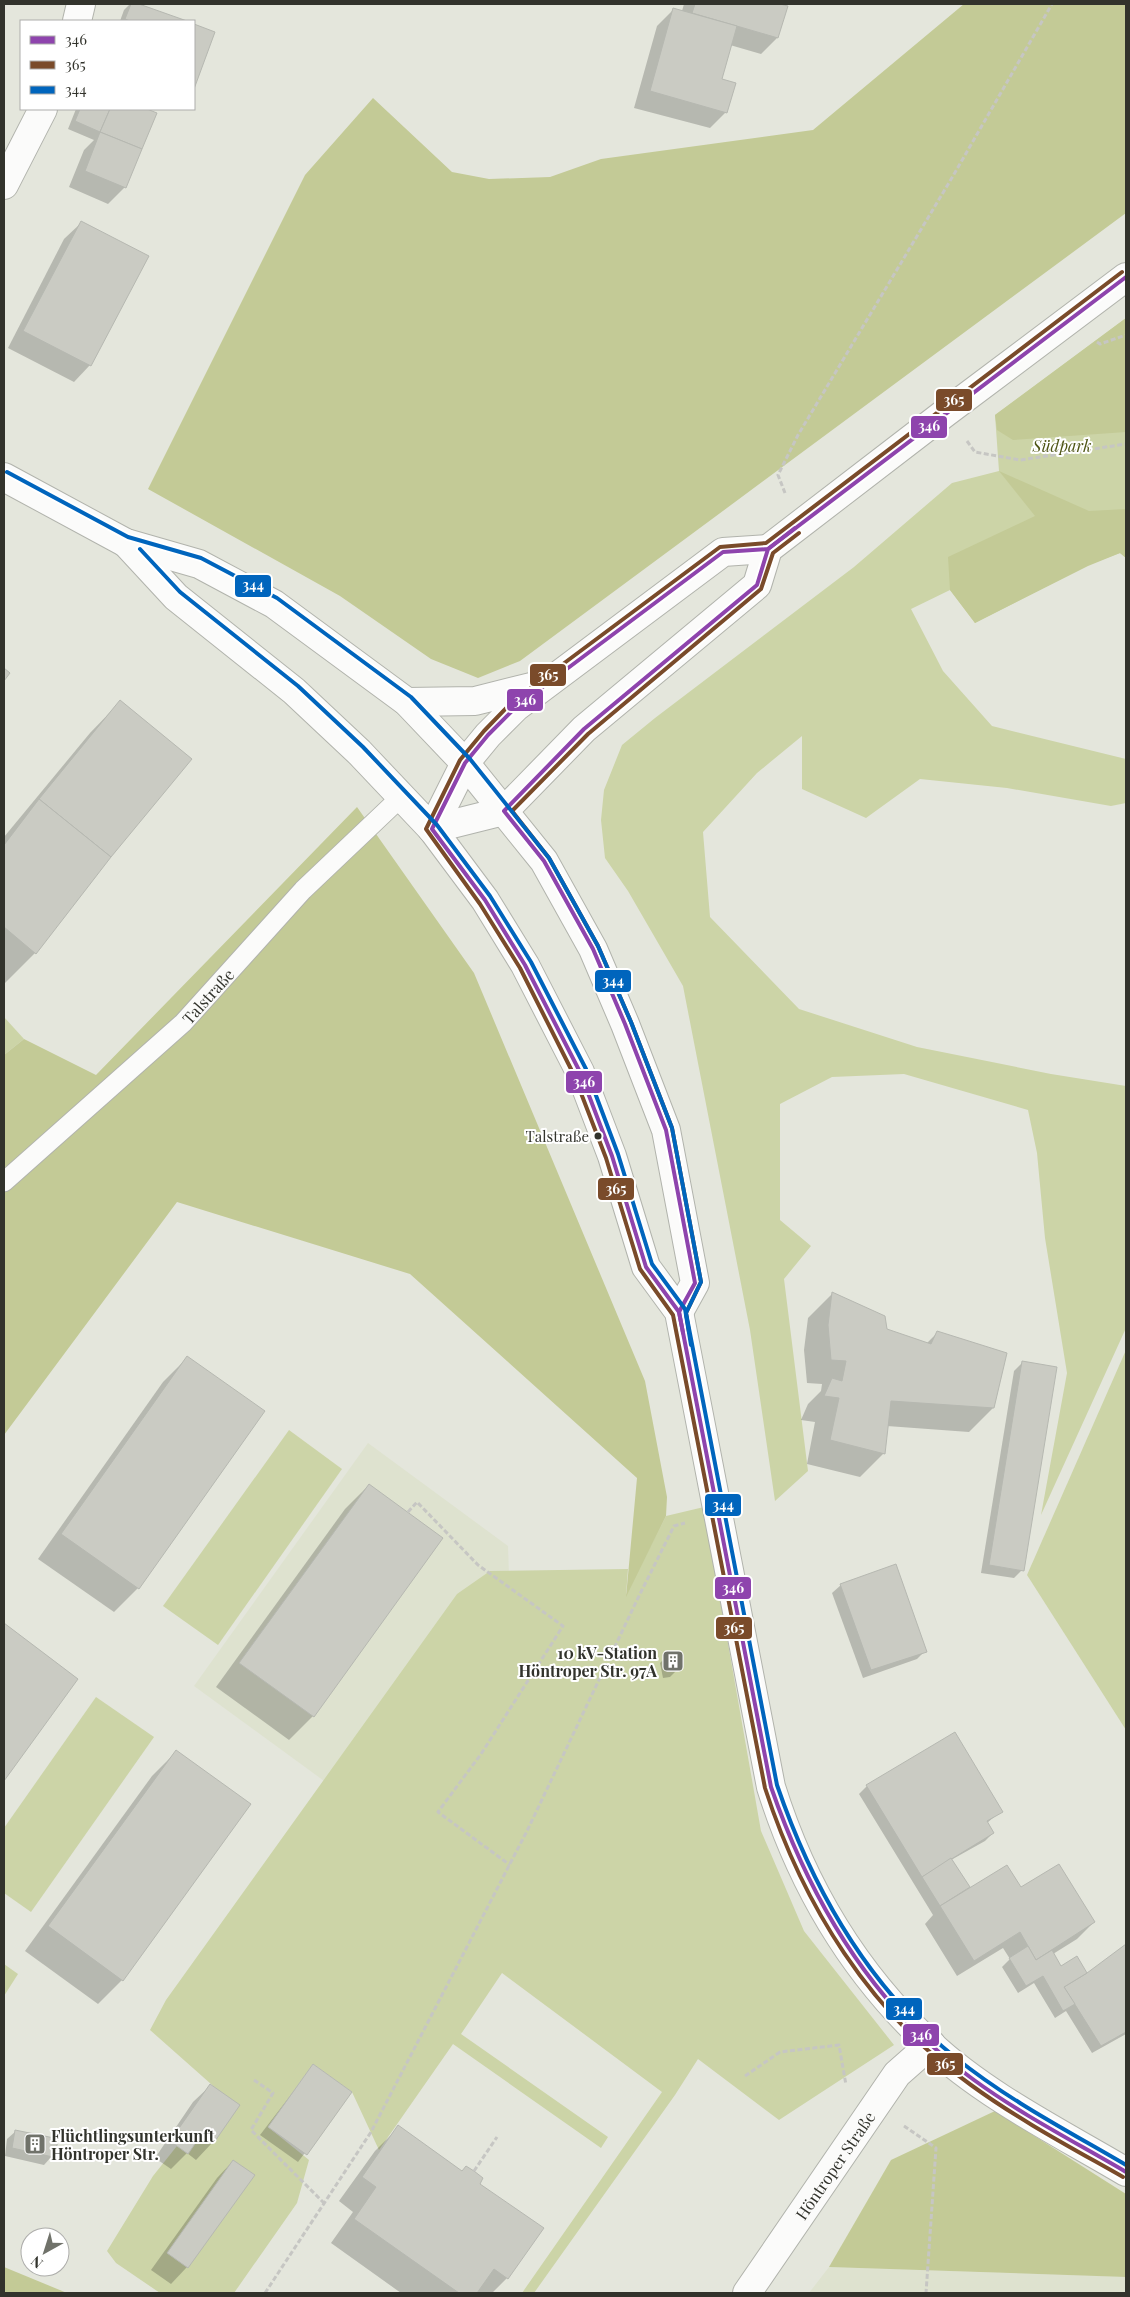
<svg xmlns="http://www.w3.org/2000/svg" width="1130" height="2297" viewBox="0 0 1130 2297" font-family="'Playfair Display',serif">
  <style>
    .built { fill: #dee2cf }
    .green { fill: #ccd4a7 }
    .forest { fill: #c3ca96 }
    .shadow { fill: #0003 }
    .building { fill: #cacbc3; stroke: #b6b8b1 }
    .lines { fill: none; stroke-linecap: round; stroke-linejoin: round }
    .lane-casing { stroke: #b1b3ac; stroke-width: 21 }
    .street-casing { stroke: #b1b3ac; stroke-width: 30 }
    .secondary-casing { stroke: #b1b3ac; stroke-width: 30 }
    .path { stroke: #c6c6c3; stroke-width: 3; stroke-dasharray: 5 2.5; stroke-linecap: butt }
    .lane { stroke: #fbfbfa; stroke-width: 19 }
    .street { stroke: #fbfbfa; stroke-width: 28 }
    .secondary { stroke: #fbfbfa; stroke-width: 28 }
    .bus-1-casing { stroke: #fff; stroke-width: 8 }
    .bus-2-casing { stroke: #fff; stroke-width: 8 }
    .bus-3-casing { stroke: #fff; stroke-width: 8 }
    .bus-1 { stroke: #8e44ad; stroke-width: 4 }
    .bus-2 { stroke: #7a4b2a; stroke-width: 4 }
    .bus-3 { stroke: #0065bd; stroke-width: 4 }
    .bus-dot { fill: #32332c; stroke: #fff; stroke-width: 2 }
    .labels { text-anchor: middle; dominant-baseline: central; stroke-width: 4; stroke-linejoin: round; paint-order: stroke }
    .bus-label { font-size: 15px; fill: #32332c; stroke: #fff; text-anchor: end }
    .park-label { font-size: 16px; font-style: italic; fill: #4d5413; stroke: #fff }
    .street-label { font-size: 16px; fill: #32332c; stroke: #fff }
    .poi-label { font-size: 16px; font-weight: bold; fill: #32332c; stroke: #fff; text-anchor: end }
    .line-badge { stroke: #fff; stroke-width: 2 }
    .badge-label { font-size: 14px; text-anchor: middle; font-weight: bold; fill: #fff }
  </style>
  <rect width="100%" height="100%" fill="#e4e6dc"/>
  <g class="built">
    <path d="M368 1443 508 1546 509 1575 431 1859 194 1686Z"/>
    <path d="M829 2267 1126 2277V2293H809Z"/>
  </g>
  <g class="green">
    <path d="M1126 318V558L1120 553 1088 565 975 623 950 590 911 609 943 671 992 726 1126 759V803L1111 806 1007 788 920 779 866 818 802 789V736L757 773 703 832 710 917 799 1009 917 1047 1051 1074 1126 1086V1328L1041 1515 1067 1373 1045 1238 1037 1153 1028 1110 904 1074 832 1077 780 1104V1220L811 1246 784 1279 808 1471 775 1501 750 1330 683 986 628 891 605 858 601 820 604 790 622 745 655 718 854 567 952 483 999 471 995 415Z"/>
    <path d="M4 1017 24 1039 4 1055Z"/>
    <path d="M1126 1350V1730L1027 1575Z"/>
    <path d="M289 1430 342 1469 218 1645 163 1606Z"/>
    <path d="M704 1507 761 1831 804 1931 894 2045 779 2120 698 2059 675 2095 534 2293H522L662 2092 502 1973 461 2034 608 2137 601 2148 453 2044 379 2150 352 2092 313 2064 268 2127 309 2160 297 2203 234 2293H160L116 2263 107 2251 153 2176 220 2092 150 2030 166 2000 457 1594 490 1571 628 1569 626 1595 666 1516Z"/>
    <path d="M96 1697 154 1737 31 1912 4 1893V1828Z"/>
    <path d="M4 1964 18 1974 4 1996Z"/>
  </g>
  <g class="forest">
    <path d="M964 4H1126V213L520 661 478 678 431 659 340 596 148 489 305 175 373 98 452 172 489 179 550 177 601 159 813 130Z"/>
    <path d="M1126 318V432L1013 440 997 430 995 415Z"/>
    <path d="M999 471 1089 511 1126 509V558L1120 553 1088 566 975 623 950 590 948 557 1035 516Z"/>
    <path d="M357 807 474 973 645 1381 667 1497 666 1516 626 1597 637 1478 410 1274 177 1202 4 1435V1055L24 1039 96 1075Z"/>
    <path d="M995 2111 1126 2194V2277L829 2267 891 2160Z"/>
    <path d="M4 2267 67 2293H4Z"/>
  </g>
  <g class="shadow">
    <path d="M130 4H136L183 21H120L124 10Z"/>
    <path d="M684 4H776L786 7 777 38 761 54 730 45 721 79 726 112 710 128 634 108 657 26 674 9 682 11Z"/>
    <path d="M194 25 213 32 194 85Z"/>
    <path d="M76 109H144L155 113 125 187 108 204 69 187 84 150 94 140 68 129Z"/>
    <path d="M81 223 90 365 74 382 8 348 64 239Z"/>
    <path d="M120 702 110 857 35 953 4 984V837L90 733Z"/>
    <path d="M832 1294 886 1330 926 1344 937 1333 993 1408 969 1432 887 1426 884 1453 860 1477 807 1464 815 1422 801 1420 808 1404 821 1391 822 1384 807 1383 804 1350 808 1318Z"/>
    <path d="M187 1358 138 1588 114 1612 38 1559 163 1382Z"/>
    <path d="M1022 1363V1570L1014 1578 981 1573 1014 1371Z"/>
    <path d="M369 1485 313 1716 289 1740 216 1687 345 1509Z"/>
    <path d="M841 1585 925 1651 917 1659 863 1678 832 1593Z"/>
    <path d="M4 1625 77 1679 4 1779Z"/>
    <path d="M668 1655 678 1669 670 1677 663 1678 660 1663Z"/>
    <path d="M176 1752 122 1980 98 2004 25 1951 152 1776Z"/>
    <path d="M867 1786 1001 1811 987 1823 993 1833 985 1841 951 1860 968 1887 964 1892 1020 1888 1094 1922 1077 1939 1053 1954 1061 1967 1087 1975 1126 1945V2034L1092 2053 1066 2011 1055 2018 1034 1983 1018 1993 1002 1967 1010 1959 1003 1948 957 1976 925 1924 933 1915 859 1794Z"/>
    <path d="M313 2066 350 2093 298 2162 260 2135Z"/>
    <path d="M210 2086 212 2143 196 2160 187 2153 171 2169 155 2158 193 2102Z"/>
    <path d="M399 2127 479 2184 507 2278 492 2293H401L331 2243 353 2212 339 2201 375 2151Z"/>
    <path d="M16 2131 52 2156 44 2165 5 2156 7 2139Z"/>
    <path d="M233 2161 253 2176 187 2267 171 2284 151 2270 217 2178Z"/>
  </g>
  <g class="building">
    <path d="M131 4H139L187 21H130L125 19Z"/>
    <path d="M695 4H780L788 6 778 38 692 13Z"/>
    <path d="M673 8 737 26 722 79 736 83 727 113 650 91Z"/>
    <path d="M194 24 215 32 194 89Z"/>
    <path d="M80 109H110L100 132 75 121Z"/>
    <path d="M110 109H147L157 113 142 149 100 132Z"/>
    <path d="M100 132 142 149 126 188 85 171Z"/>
    <path d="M81 221 149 256 91 366 23 331Z"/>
    <path d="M4 668 10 673 4 681Z"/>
    <path d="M120 700 192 759 111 857 39 799Z"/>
    <path d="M39 799 111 857 36 954 4 927V845Z"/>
    <path d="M832 1292 885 1316 887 1329 931 1344 937 1331 1007 1353 994 1408 891 1401 885 1454 830 1440 839 1398 824 1396 832 1378 842 1381 846 1361 831 1360 828 1325Z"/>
    <path d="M187 1356 265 1411 139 1589 61 1534Z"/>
    <path d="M1022 1361 1057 1367 1024 1571 989 1565Z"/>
    <path d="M369 1484 443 1538 314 1717 239 1663Z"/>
    <path d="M896 1564 927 1652 871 1670 840 1584Z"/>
    <path d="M4 1623 78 1679 4 1781Z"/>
    <path d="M676 1652 679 1669 670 1671 667 1653Z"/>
    <path d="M955 1732 1003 1812 987 1821 994 1833 922 1877 866 1785Z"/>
    <path d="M176 1750 251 1804 123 1981 48 1926Z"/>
    <path d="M951 1858 970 1887 940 1906 922 1877Z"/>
    <path d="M1059 1864 1095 1922 1036 1960 1020 1932 974 1961 940 1906 1007 1865 1021 1887Z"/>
    <path d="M1126 1944V2032L1101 2046 1064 1987 1087 1973Z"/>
    <path d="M1028 1946 1036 1960 1052 1950 1061 1966 1077 1956 1087 1973 1064 1987 1075 2004 1063 2011 1043 1976 1026 1986 1009 1958Z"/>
    <path d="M313 2064 352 2092 307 2155 268 2127Z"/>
    <path d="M210 2084 240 2105 213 2144 201 2135 188 2154 170 2141Z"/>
    <path d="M398 2125 462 2171 466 2166 474 2171 483 2178 480 2184 544 2228 508 2279 494 2269 477 2293H459L354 2219 376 2187 362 2177Z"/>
    <path d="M15 2130 59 2139 53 2157 12 2148Z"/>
    <path d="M233 2160 255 2175 188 2268 167 2253Z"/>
  </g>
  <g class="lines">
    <g class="lane-casing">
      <g id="lane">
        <path id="s1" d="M4 1182 183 1023 303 890 401 797"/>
      </g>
    </g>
    <g class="street-casing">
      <g id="street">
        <path d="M77 21 81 4"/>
        <path d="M4 185 43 109"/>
        <path id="s2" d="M747 2293 897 2074 931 2044"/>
      </g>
    </g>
    <g class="secondary-casing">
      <g id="secondary">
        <path d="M4 477 126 543 199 564 274 604 407 702 465 763 544 861 593 949 625 1024 666 1130 695 1283 679 1312"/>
        <path d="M126 543 176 597 294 691 359 752 432 829 485 900 525 965 580 1072 612 1156 646 1267 679 1312 771 1787C802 1886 854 1973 930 2044 984 2095 1062 2134 1126 2172"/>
        <path d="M407 702 475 701 535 686"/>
        <path d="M432 829 504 811 584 729 757 585 768 549 945 413 1126 277"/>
        <path d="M432 829 465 763 488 735 516 707 723 552 768 549"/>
      </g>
    </g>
    <g class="path">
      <path d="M1097 342 1100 344 1126 335"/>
      <path d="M967 441 975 452 1020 460 1126 444"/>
      <path d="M785 493 778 475 798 435 953 176 1052 4"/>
      <path d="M408 1512 417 1502 478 1565 563 1626 481 1754 438 1812 510 1865"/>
      <path d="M745 2076 780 2052 839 2045 846 2085"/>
      <path d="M254 2080 273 2093 251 2130 324 2203"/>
      <path d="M904 2126 936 2148 926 2293"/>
      <path d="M474 2171 497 2137"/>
      <path d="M265 2293 371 2132 527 1831 638 1598 674 1526 685 1523"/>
    </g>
    <use href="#lane" class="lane"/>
    <use href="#street" class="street"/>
    <use href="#secondary" class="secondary"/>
    <g class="bus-1-casing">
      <g id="bus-1">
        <path d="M1126 277 768 549 723 552 516 707 488 735 465 763 432 829 485 900 525 965 580 1072 612 1156 646 1267 679 1312 771 1787C811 1902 874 2008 974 2080 1022 2115 1075 2142 1126 2172"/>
        <path d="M683 1333 679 1312 695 1283 666 1130 625 1024 593 949 544 861 504 811 584 729 757 585 768 549 795 528"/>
      </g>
    </g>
    <g class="bus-2-casing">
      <g id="bus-2">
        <path d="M1122 272 766 543 720 547 512 702 484 731 460 760 426 829 480 904 520 968 574 1075 606 1158 640 1269 673 1315 765 1788C803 1905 870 2013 971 2085 1019 2120 1072 2148 1123 2177"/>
        <path d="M689 1332 686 1313 701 1282 672 1128 631 1022 598 946 549 858 512 811 588 734 761 589 773 553 799 533"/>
      </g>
    </g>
    <g class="bus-3-casing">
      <g id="bus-3">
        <path d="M7 472 128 537 201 558 277 598 411 697 470 759 549 858 598 946 631 1022 672 1128 701 1282 686 1313 777 1785C813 1890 869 1988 956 2058 1008 2100 1068 2131 1126 2165"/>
        <path d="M140 549 180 592 298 686 363 747 437 825 490 896 531 962 586 1069 618 1154 652 1264 685 1309 691 1345"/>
      </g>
    </g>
    <use href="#bus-1" class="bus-1"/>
    <use href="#bus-2" class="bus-2"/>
    <use href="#bus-3" class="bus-3"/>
  </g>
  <defs>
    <g id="building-square" transform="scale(1.125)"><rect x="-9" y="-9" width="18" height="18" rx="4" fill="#70726a" stroke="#fff"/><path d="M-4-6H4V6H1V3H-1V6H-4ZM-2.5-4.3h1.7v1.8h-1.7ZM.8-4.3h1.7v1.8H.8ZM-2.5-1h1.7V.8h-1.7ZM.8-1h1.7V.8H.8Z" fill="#fff"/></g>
  </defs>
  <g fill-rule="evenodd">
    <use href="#building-square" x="673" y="1661"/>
    <use href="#building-square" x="35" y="2144"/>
  </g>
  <circle class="bus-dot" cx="598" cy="1136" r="4.5"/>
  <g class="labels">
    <g class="bus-label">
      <text x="589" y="1136">Talstraße</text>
    </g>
    <g class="park-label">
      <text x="1062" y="445">Südpark</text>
    </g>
    <g class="street-label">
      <text stroke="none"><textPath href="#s1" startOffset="276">Talstraße</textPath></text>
      <text stroke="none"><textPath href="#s2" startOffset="155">Höntroper Straße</textPath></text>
    </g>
    <g class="poi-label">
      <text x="657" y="1652">10 kV-Station<tspan x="657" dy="18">Höntroper Str. 97A</tspan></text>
      <text x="51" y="2135" text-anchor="start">Flüchtlingsunterkunft<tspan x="51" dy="18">Höntroper Str.</tspan></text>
    </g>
  </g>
  <g class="line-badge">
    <rect x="935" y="388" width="38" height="24" rx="5" fill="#7a4b2a"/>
    <rect x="910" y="415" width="38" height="24" rx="5" fill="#8e44ad"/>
    <rect x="234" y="574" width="38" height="24" rx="5" fill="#0065bd"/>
    <rect x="529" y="663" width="38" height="24" rx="5" fill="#7a4b2a"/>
    <rect x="506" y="688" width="38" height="24" rx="5" fill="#8e44ad"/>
    <rect x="594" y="969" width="38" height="24" rx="5" fill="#0065bd"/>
    <rect x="565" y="1070" width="38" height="24" rx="5" fill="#8e44ad"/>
    <rect x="597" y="1177" width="38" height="24" rx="5" fill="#7a4b2a"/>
    <rect x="704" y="1493" width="38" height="24" rx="5" fill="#0065bd"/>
    <rect x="714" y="1576" width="38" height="24" rx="5" fill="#8e44ad"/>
    <rect x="715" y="1616" width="38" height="24" rx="5" fill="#7a4b2a"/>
    <rect x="885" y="1997" width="38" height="24" rx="5" fill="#0065bd"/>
    <rect x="902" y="2023" width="38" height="24" rx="5" fill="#8e44ad"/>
    <rect x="926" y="2052" width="38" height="24" rx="5" fill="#7a4b2a"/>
  </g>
  <g class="badge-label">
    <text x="954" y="405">365</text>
    <text x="929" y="431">346</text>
    <text x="253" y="590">344</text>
    <text x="548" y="680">365</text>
    <text x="525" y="705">346</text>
    <text x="613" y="986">344</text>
    <text x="584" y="1087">346</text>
    <text x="616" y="1194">365</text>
    <text x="723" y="1510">344</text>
    <text x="733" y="1593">346</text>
    <text x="734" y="1633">365</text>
    <text x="904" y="2014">344</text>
    <text x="921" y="2040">346</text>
    <text x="945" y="2069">365</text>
  </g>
  <rect width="1130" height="2297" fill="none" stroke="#32332c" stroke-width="10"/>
  <rect x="20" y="20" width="175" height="90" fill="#ffffff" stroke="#adadab"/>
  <rect x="30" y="36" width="25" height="8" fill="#8e44ad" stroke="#adadab"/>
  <text x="65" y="45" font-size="15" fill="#32332c">346</text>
  <rect x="30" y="61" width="25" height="8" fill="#7a4b2a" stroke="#adadab"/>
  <text x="65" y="70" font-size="15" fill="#32332c">365</text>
  <rect x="30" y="86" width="25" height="8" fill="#0065bd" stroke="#adadab"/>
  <text x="65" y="95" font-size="15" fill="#32332c">344</text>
  <g transform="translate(45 2252) rotate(219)"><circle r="24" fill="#ffffff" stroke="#adadab"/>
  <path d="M0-4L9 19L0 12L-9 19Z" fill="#70726a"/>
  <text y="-8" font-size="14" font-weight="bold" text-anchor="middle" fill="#32332c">N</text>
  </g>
</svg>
